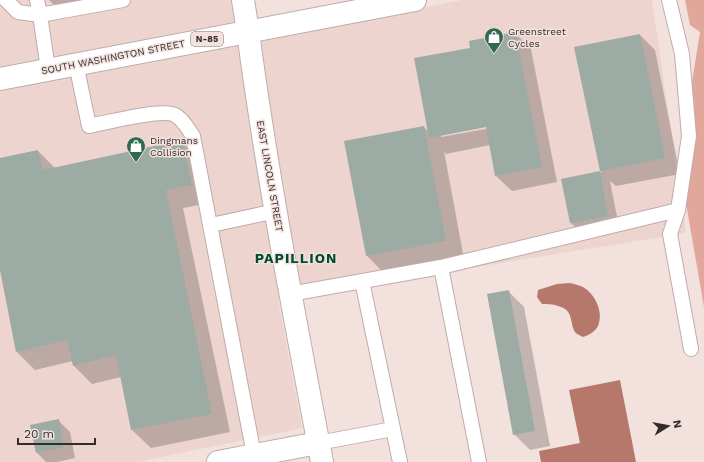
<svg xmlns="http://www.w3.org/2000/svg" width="704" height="462" viewBox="0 0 704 462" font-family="'Work Sans',sans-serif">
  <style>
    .built { fill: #edd4ce }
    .green { fill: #e1a79b }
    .water { fill: #b6786b }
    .shadow { fill: #0003; fill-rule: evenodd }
    .building { fill: #9caba3 }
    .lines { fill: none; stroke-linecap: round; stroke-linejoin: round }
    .lane-casing { stroke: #beadaa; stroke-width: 16 }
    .street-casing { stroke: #beadaa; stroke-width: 24 }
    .secondary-casing { stroke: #beadaa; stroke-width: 24 }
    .primary-casing { stroke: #beadaa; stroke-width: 24 }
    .lane { stroke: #fff; stroke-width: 14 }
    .street { stroke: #fff; stroke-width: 22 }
    .secondary { stroke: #fff; stroke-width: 22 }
    .primary { stroke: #fff; stroke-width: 22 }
    .labels { text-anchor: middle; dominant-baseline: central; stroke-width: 3; stroke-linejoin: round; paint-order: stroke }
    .shield { fill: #f3e1de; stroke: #6d6261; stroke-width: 1 }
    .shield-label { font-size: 9px; font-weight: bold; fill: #332c2b }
    .poi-label { font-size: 10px; fill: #332c2b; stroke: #f3e1de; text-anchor: start }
    .street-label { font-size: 10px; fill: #332c2b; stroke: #f3e1de }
    .district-label { font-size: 14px; font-weight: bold; letter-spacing: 1px; fill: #004c33; stroke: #f3e1de }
  </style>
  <rect width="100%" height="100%" fill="#f3e1de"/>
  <path class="built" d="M0 0H255L262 40 462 0H652L686 233 278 299 302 428 137 462H0Z"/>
  <path class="green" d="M685 0H704V307L679 163 700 32 690 25Z"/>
  <g class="water">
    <path d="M570 283C574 284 579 285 583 287 595 294 604 312 598 326 595 332 589 335 583 337 581 336 579 335 577 334 568 326 576 310 558 306 553 304 547 304 542 304L537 297 538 290 557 284Z"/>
    <path d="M620 380 636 462H541L539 451 580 443 569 390Z"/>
  </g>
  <g class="shadow">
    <path d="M49 0H82L54 5Z"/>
    <path d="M515 33 531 49 557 182 512 191 496 176 490 145 446 154 444 151 464 259 385 274 367 256 424 127 429 132 471 48ZM490 126 491 128 441 137V135Z"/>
    <path d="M640 35 655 50 680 174 616 186 610 181 619 227 582 234 570 222 563 179 602 172 600 171Z"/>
    <path d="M182 142 200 160 209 203 183 208 230 432 151 448 132 430 121 377 92 384 74 366 73 361 35 370 17 352 0 265V159L38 151 55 168Z"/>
    <path d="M508 291 524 307 550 446 530 450 514 434Z"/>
    <path d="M58 420 70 432 75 458 57 462H46L36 452Z"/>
  </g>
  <g class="building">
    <path d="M515 32 542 167 495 176 486 127 429 138 414 58 470 48 469 41Z"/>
    <path d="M640 34 665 158 600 171 574 47Z"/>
    <path d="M424 126 446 241 366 256 344 141Z"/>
    <path d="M182 140 192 185 166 190 212 414 131 430 116 355 73 366 67 340 16 352 0 270V158L38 150 43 170Z"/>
    <path d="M600 171 608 216 570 223 561 179Z"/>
    <path d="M509 290 535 431 513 435 487 294Z"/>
    <path d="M59 419 64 447 36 453 30 425Z"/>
  </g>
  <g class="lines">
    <g class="lane-casing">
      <g id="lane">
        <path d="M6 0 18 12 40 15 48 69"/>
        <path d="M37 0 40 15 123 0"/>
        <path d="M669 0 682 54 689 136 678 210 670 234 691 349"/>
        <path d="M76 64 89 126C105 123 162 108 175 115 183 119 188 129 193 136L254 455"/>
        <path d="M211 225 276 211"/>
        <path d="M441 267 479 462"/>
        <path d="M290 294 441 267 678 210"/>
        <path d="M393 429 400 462"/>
        <path d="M318 443 393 429 362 281"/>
      </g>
    </g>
    <g class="street-casing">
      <g id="street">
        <path d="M248 32C267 176 295 319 322 462"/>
        <path d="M218 462 318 443"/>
      </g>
    </g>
    <g class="secondary-casing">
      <path id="secondary" d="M243 0 248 32"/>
    </g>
    <g class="primary-casing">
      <path id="primary" d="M0 79 415 0"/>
    </g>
    <use href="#lane" class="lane"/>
    <use href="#street" class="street"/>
    <use href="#secondary" class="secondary"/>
    <use href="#primary" class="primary"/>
  </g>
  <defs>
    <g id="shop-pin" transform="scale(1)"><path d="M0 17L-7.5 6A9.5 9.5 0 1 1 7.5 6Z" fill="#316a52" stroke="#f3e1de"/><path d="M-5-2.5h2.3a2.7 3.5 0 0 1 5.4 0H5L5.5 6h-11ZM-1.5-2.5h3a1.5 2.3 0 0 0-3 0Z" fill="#fff"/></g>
  </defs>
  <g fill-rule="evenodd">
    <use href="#shop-pin" x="494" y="37"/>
    <use href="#shop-pin" x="136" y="146"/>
  </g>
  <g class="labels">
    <rect class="shield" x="191" y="32" width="32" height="14" rx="3"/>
    <g class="shield-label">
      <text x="207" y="39">N-85</text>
    </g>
    <g class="poi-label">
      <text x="508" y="31">Greenstreet<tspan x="508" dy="12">Cycles</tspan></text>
      <text x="150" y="140">Dingmans<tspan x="150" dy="12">Collision</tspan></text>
    </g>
    <g class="street-label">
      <text transform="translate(113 57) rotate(-11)">SOUTH WASHINGTON STREET</text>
      <text transform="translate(270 176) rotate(80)">EAST LINCOLN STREET</text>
    </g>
    <g class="district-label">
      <text x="296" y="258">PAPILLION</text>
    </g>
  </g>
  <g transform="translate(668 426) rotate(79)" stroke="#f3e1de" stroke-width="3" paint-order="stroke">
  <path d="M0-3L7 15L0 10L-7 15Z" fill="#332c2b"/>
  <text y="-6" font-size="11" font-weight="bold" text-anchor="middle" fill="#332c2b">N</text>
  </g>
  <path d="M18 438v6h77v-6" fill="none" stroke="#332c2b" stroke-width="2"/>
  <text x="24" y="438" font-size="12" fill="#332c2b" stroke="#f3e1de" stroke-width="3" paint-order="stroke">20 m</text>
</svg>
